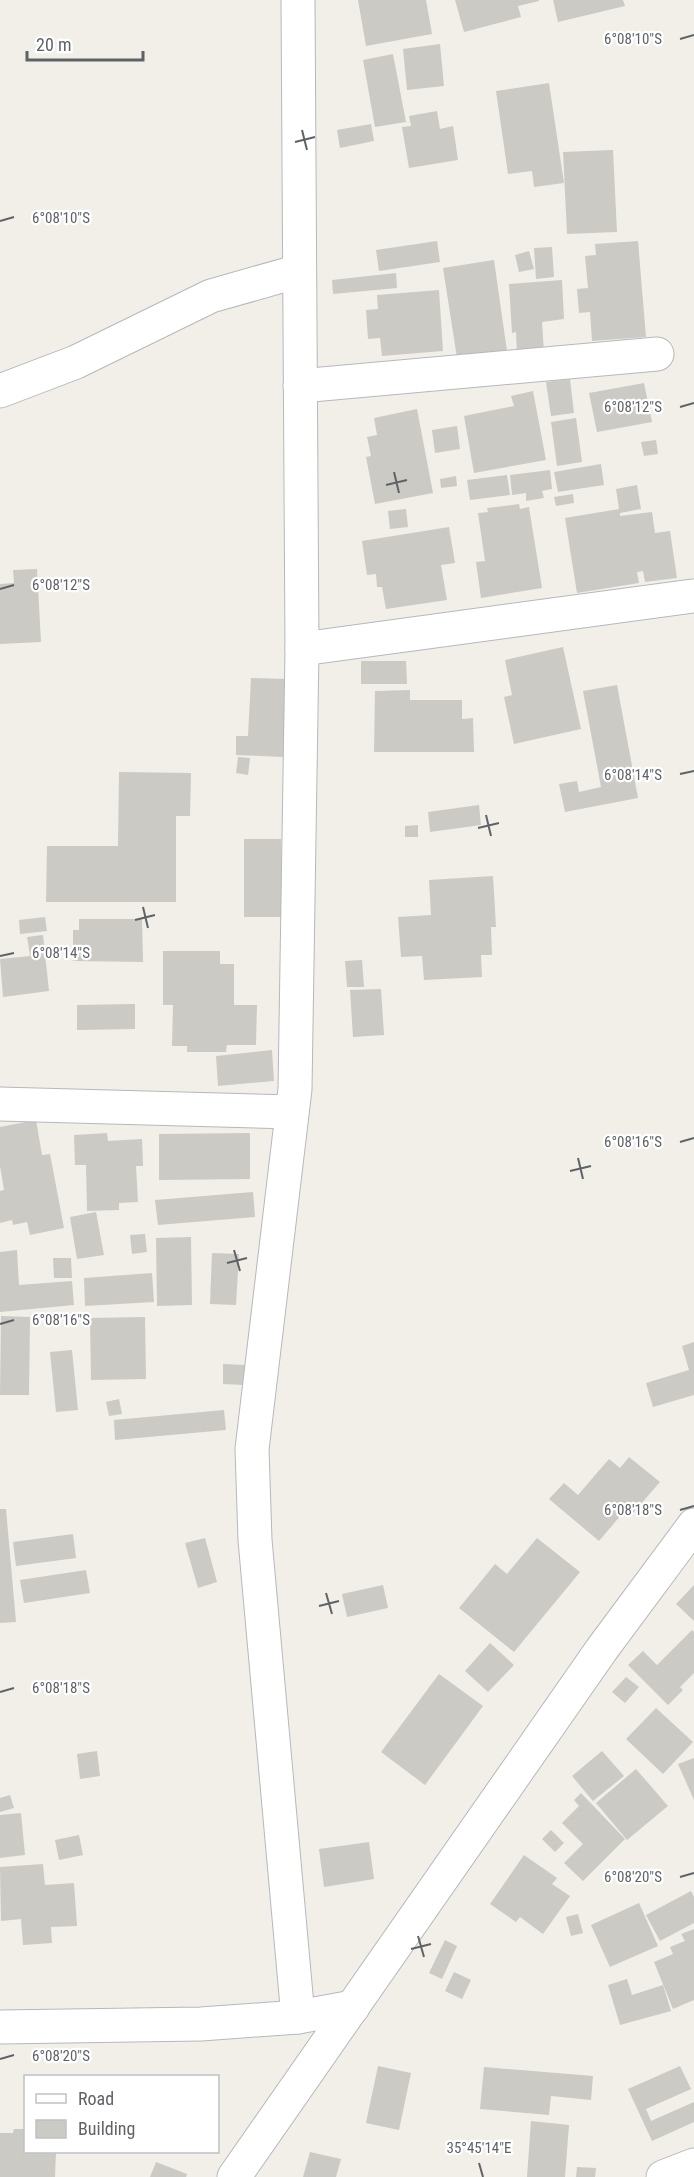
<svg xmlns="http://www.w3.org/2000/svg" width="694" height="2177" viewBox="0 0 694 2177" font-family="'Roboto Condensed',sans-serif">
  <style>
    .building { fill: #cccac5 }
    .lines { fill: none; stroke-linecap: round; stroke-linejoin: round }
    .minor-casing { stroke: #b5b8bc; stroke-width: 35 }
    .minor { stroke: #fff; stroke-width: 33 }
    .ticks { fill: none; stroke: #5f6368; stroke-width: 2 }
    .ticks-label { font-size: 15px; text-anchor: middle; fill: #5f6368; stroke: #fff; stroke-width: 4.5; stroke-linejoin: round; paint-order: stroke }
  </style>
  <rect width="100%" height="100%" fill="#f1efe8"/>
  <g class="building">
    <path d="M358 0H426L432 34 366 46Z"/>
    <path d="M455 0H539V1L518 6 521 17 464 32Z"/>
    <path d="M553 0H623L625 6 558 22Z"/>
    <path d="M440 44 444 86 407 90 403 49Z"/>
    <path d="M393 54 406 122 375 127 363 60Z"/>
    <path d="M549 83 564 183 534 187 532 171 508 174 496 91Z"/>
    <path d="M437 111 440 129 453 126 458 160 409 168 402 127 411 126 409 116Z"/>
    <path d="M371 124 374 141 340 148 337 130Z"/>
    <path d="M613 150 617 232 567 234 563 152Z"/>
    <path d="M437 241 440 262 379 271 376 250Z"/>
    <path d="M638 241 646 337 592 341 590 312 579 313 577 289 588 288 585 256 596 255 595 244Z"/>
    <path d="M552 247 554 277 536 279 534 248Z"/>
    <path d="M529 251 534 269 519 272 515 255Z"/>
    <path d="M494 260 507 351 457 358 443 268Z"/>
    <path d="M396 273 397 288 333 294 332 280Z"/>
    <path d="M562 280 564 319 542 322 544 353 517 355 516 332 512 333 509 284Z"/>
    <path d="M439 290 443 351 382 356 380 338 368 339 366 310 378 309 377 295Z"/>
    <path d="M570 379 574 413 551 416 546 382Z"/>
    <path d="M644 383 652 422 597 432 589 393Z"/>
    <path d="M533 391 546 460 474 473 464 416 514 406 511 396Z"/>
    <path d="M417 409 433 493 375 504 366 457 371 456 367 437 377 435 374 418Z"/>
    <path d="M576 418 582 462 557 466 551 422Z"/>
    <path d="M457 426 460 449 435 453 432 430Z"/>
    <path d="M656 440 658 454 644 456 641 442Z"/>
    <path d="M601 464 604 485 558 492 554 472Z"/>
    <path d="M550 470 552 489 542 491 544 498 526 501V493L512 495 510 475Z"/>
    <path d="M507 475 510 495 470 500 467 480Z"/>
    <path d="M456 476 457 486 441 488 440 479Z"/>
    <path d="M637 485 641 509 620 513V516L652 512 655 533 670 531 677 578 645 582 643 571 637 572 639 583 577 593 565 518 619 509 616 489Z"/>
    <path d="M573 494 574 503 556 506 554 497Z"/>
    <path d="M519 504 520 509 529 507 542 588 481 598 476 562 485 561 478 513 488 512 487 508Z"/>
    <path d="M406 509 408 527 390 529 388 511Z"/>
    <path d="M449 527 455 563 441 565 447 600 386 609 382 587H377L376 574 367 575 362 541Z"/>
    <path d="M37 569 41 642 0 644V584L14 583 13 570Z"/>
    <path d="M563 647 581 729 514 744 504 697 512 695 505 660Z"/>
    <path d="M361 661H406L407 684H361Z"/>
    <path d="M251 678 287 679 284 757 236 755V736H248Z"/>
    <path d="M617 685 638 798 565 812 559 784 577 781 579 792 601 787 583 691Z"/>
    <path d="M410 690V700H462V719L473 718 474 752H374L375 691Z"/>
    <path d="M238 757 250 758 248 775 236 773Z"/>
    <path d="M119 772 191 773 190 816H176V902H46L47 846H118Z"/>
    <path d="M479 805 481 825 430 832 428 812Z"/>
    <path d="M418 825V837H405V826Z"/>
    <rect x="244" y="839" width="37" height="78"/>
    <path d="M493 876 496 927H491L492 955H481L482 977 424 980 422 956 401 957 398 917 431 915 429 880Z"/>
    <path d="M45 917 47 931 20 934 19 920Z"/>
    <path d="M79 919H142L143 962 73 961V930H79Z"/>
    <path d="M43 935 49 991 3 997 0 959 30 956 27 937Z"/>
    <path d="M163 951H220V964H234V1005H257L256 1045H227L226 1052H187V1046H172L173 1005H163Z"/>
    <path d="M362 960 364 987H347L345 961Z"/>
    <path d="M381 989 384 1035 353 1037 350 990Z"/>
    <path d="M135 1004V1029L77 1030V1005Z"/>
    <path d="M272 1050 274 1081 218 1086 216 1056Z"/>
    <path d="M36 1120 42 1155 50 1154 64 1228 30 1235 27 1222 13 1225 12 1220 0 1223V1191L4 1190 0 1166V1127Z"/>
    <path d="M107 1133 108 1141 142 1139 143 1166H136L138 1202 119 1203V1210L87 1211 86 1165H75L74 1135Z"/>
    <path d="M250 1133V1179L159 1180V1134Z"/>
    <path d="M253 1192 255 1217 158 1225 155 1200Z"/>
    <path d="M96 1212 104 1255 77 1259 70 1217Z"/>
    <path d="M145 1234 147 1252 132 1254 130 1235Z"/>
    <path d="M191 1237 192 1305 157 1306 156 1238Z"/>
    <path d="M17 1250 19 1285 72 1281 74 1305 0 1312V1252Z"/>
    <path d="M212 1253 239 1254 236 1305 210 1304Z"/>
    <path d="M53 1258H71L72 1278H54Z"/>
    <path d="M152 1273 154 1302 85 1306 84 1278Z"/>
    <path d="M1 1316 30 1317 29 1395H0Z"/>
    <path d="M145 1317 146 1379 91 1380 90 1318Z"/>
    <path d="M694 1342V1395L653 1407 646 1383 689 1370 682 1346Z"/>
    <path d="M72 1350 78 1410 56 1412 50 1352Z"/>
    <path d="M223 1364 245 1365 244 1385 223 1384Z"/>
    <path d="M119 1399 122 1414 109 1416 106 1402Z"/>
    <path d="M224 1410 226 1430 115 1440 114 1420Z"/>
    <path d="M629 1457 660 1482 633 1513 627 1508 599 1541 549 1499 564 1483 578 1495 609 1459 620 1468Z"/>
    <path d="M0 1509H6L16 1622 0 1623Z"/>
    <path d="M73 1534 76 1558 16 1566 13 1542Z"/>
    <path d="M205 1538 217 1582 198 1588 185 1543Z"/>
    <path d="M537 1538 580 1572 514 1652 459 1608 495 1564 507 1574Z"/>
    <path d="M86 1570 90 1593 24 1603 20 1580Z"/>
    <path d="M383 1585 388 1608 347 1617 342 1594Z"/>
    <path d="M694 1585V1621L676 1604Z"/>
    <path d="M692 1630 694 1632V1673L680 1687 683 1690 668 1705 628 1665 643 1651 657 1665Z"/>
    <path d="M490 1643 514 1665 488 1692 465 1671Z"/>
    <path d="M439 1674 483 1706 425 1785 381 1752Z"/>
    <path d="M626 1677 639 1687 625 1703 612 1692Z"/>
    <path d="M656 1708 693 1742 663 1774 626 1739Z"/>
    <path d="M97 1751 100 1776 80 1779 77 1754Z"/>
    <path d="M602 1751 624 1776 593 1801 572 1776Z"/>
    <path d="M694 1758V1800L678 1764Z"/>
    <path d="M636 1769 668 1806 627 1840 596 1803Z"/>
    <path d="M581 1793 625 1839 583 1881 564 1863 583 1844 562 1823 579 1806 574 1800Z"/>
    <path d="M10 1795 14 1808 0 1812V1798Z"/>
    <path d="M21 1813 25 1855 0 1858V1815Z"/>
    <path d="M551 1830 564 1843 555 1852 542 1839Z"/>
    <path d="M79 1835 83 1855 59 1860 55 1840Z"/>
    <path d="M369 1842 374 1879 324 1887 319 1849Z"/>
    <path d="M524 1855 557 1878 552 1884 570 1896 543 1934 520 1917 516 1922 490 1904Z"/>
    <path d="M43 1864 45 1885 74 1883 77 1926 51 1927 52 1943 23 1945 21 1919 1 1921 0 1867Z"/>
    <path d="M691 1891 694 1897V1923L660 1941 646 1915Z"/>
    <path d="M639 1903 658 1946 610 1967 591 1925Z"/>
    <path d="M578 1914 583 1933 571 1936 566 1917Z"/>
    <path d="M694 1929V2000L673 2009 654 1962 673 1954 670 1947 685 1941 681 1934Z"/>
    <path d="M445 1940 457 1946 442 1979 429 1973Z"/>
    <path d="M454 1972 471 1980 462 1999 445 1991Z"/>
    <path d="M627 1979 632 1995 663 1985 671 2011 620 2025 608 1985Z"/>
    <path d="M378 2066 411 2073 399 2130 366 2123Z"/>
    <path d="M680 2066 691 2089 646 2109 651 2121 694 2102V2122L652 2141 628 2089Z"/>
    <path d="M484 2067 593 2076 591 2100 551 2096 549 2115 480 2109Z"/>
    <path d="M531 2121 569 2125 565 2177H527Z"/>
    <path d="M14 2129H26V2152H56L55 2177H0V2133H13Z"/>
    <path d="M310 2152 341 2159 336 2177H303Z"/>
    <path d="M156 2162 187 2174 186 2177H150Z"/>
    <path d="M577 2167 596 2168 595 2177H576Z"/>
  </g>
  <g class="lines">
    <g class="minor-casing">
      <g id="minor">
        <path d="M300 386 657 354"/>
        <path d="M0 391 76 362 211 296 299 271"/>
        <path d="M302 649 692 596"/>
        <path d="M0 1104 292 1112"/>
        <path d="M298 2017 255 1540 252 1449 295 1089 302 649 298 0"/>
        <path d="M0 2027 201 2024 298 2017 353 2007"/>
        <path d="M234 2177 602 1649 694 1525"/>
        <path d="M663 2177 694 2165"/>
      </g>
    </g>
    <use href="#minor" class="minor"/>
  </g>
  <path class="ticks" d="M680 39 694 35M302 130 307 150M295 142 315 137M0 221 14 217M680 407 694 403M394 472 399 493M386 485 407 480M0 589 14 585M680 774 694 771M486 815 491 836M478 828 499 823M143 907 148 928M135 920 155 915M0 956 14 953M680 1142 694 1138M578 1158 583 1179M570 1171 591 1166M234 1250 240 1271M227 1263 247 1258M0 1324 14 1320M680 1510 694 1506M326 1593 332 1614M319 1606 339 1601M0 1692 14 1688M680 1877 694 1873M418 1936 424 1957M411 1949 431 1944M0 2059 14 2055M479 2163 483 2177"/>
  <g class="ticks-label">
    <text x="633" y="44">6°08'10"S</text>
    <text x="61" y="223">6°08'10"S</text>
    <text x="633" y="412">6°08'12"S</text>
    <text x="61" y="590">6°08'12"S</text>
    <text x="633" y="780">6°08'14"S</text>
    <text x="61" y="958">6°08'14"S</text>
    <text x="633" y="1147">6°08'16"S</text>
    <text x="61" y="1325">6°08'16"S</text>
    <text x="633" y="1515">6°08'18"S</text>
    <text x="61" y="1693">6°08'18"S</text>
    <text x="633" y="1882">6°08'20"S</text>
    <text x="61" y="2061">6°08'20"S</text>
    <text x="479" y="2153">35°45'14"E</text>
  </g>
  <rect x="24" y="2075" width="195" height="78" fill="#ffffff" stroke="#bfc1c3" stroke-width="1.5"/>
  <rect x="36" y="2094" width="30" height="9" fill="#ffffff" stroke="#bfc1c3" stroke-width="1.5"/>
  <text x="78" y="2105" font-size="18" fill="#5f6368">Road</text>
  <rect x="36" y="2120" width="30" height="18" fill="#cccac5" stroke="#bfc1c3" stroke-width="1.5"/>
  <text x="78" y="2135" font-size="18" fill="#5f6368">Building</text>
  <path d="M27 51v9h116v-9" fill="none" stroke="#5f6368" stroke-width="3"/>
  <text x="36" y="51" font-size="18" fill="#5f6368" stroke="#ffffff" stroke-width="4.5" paint-order="stroke">20 m</text>
</svg>
